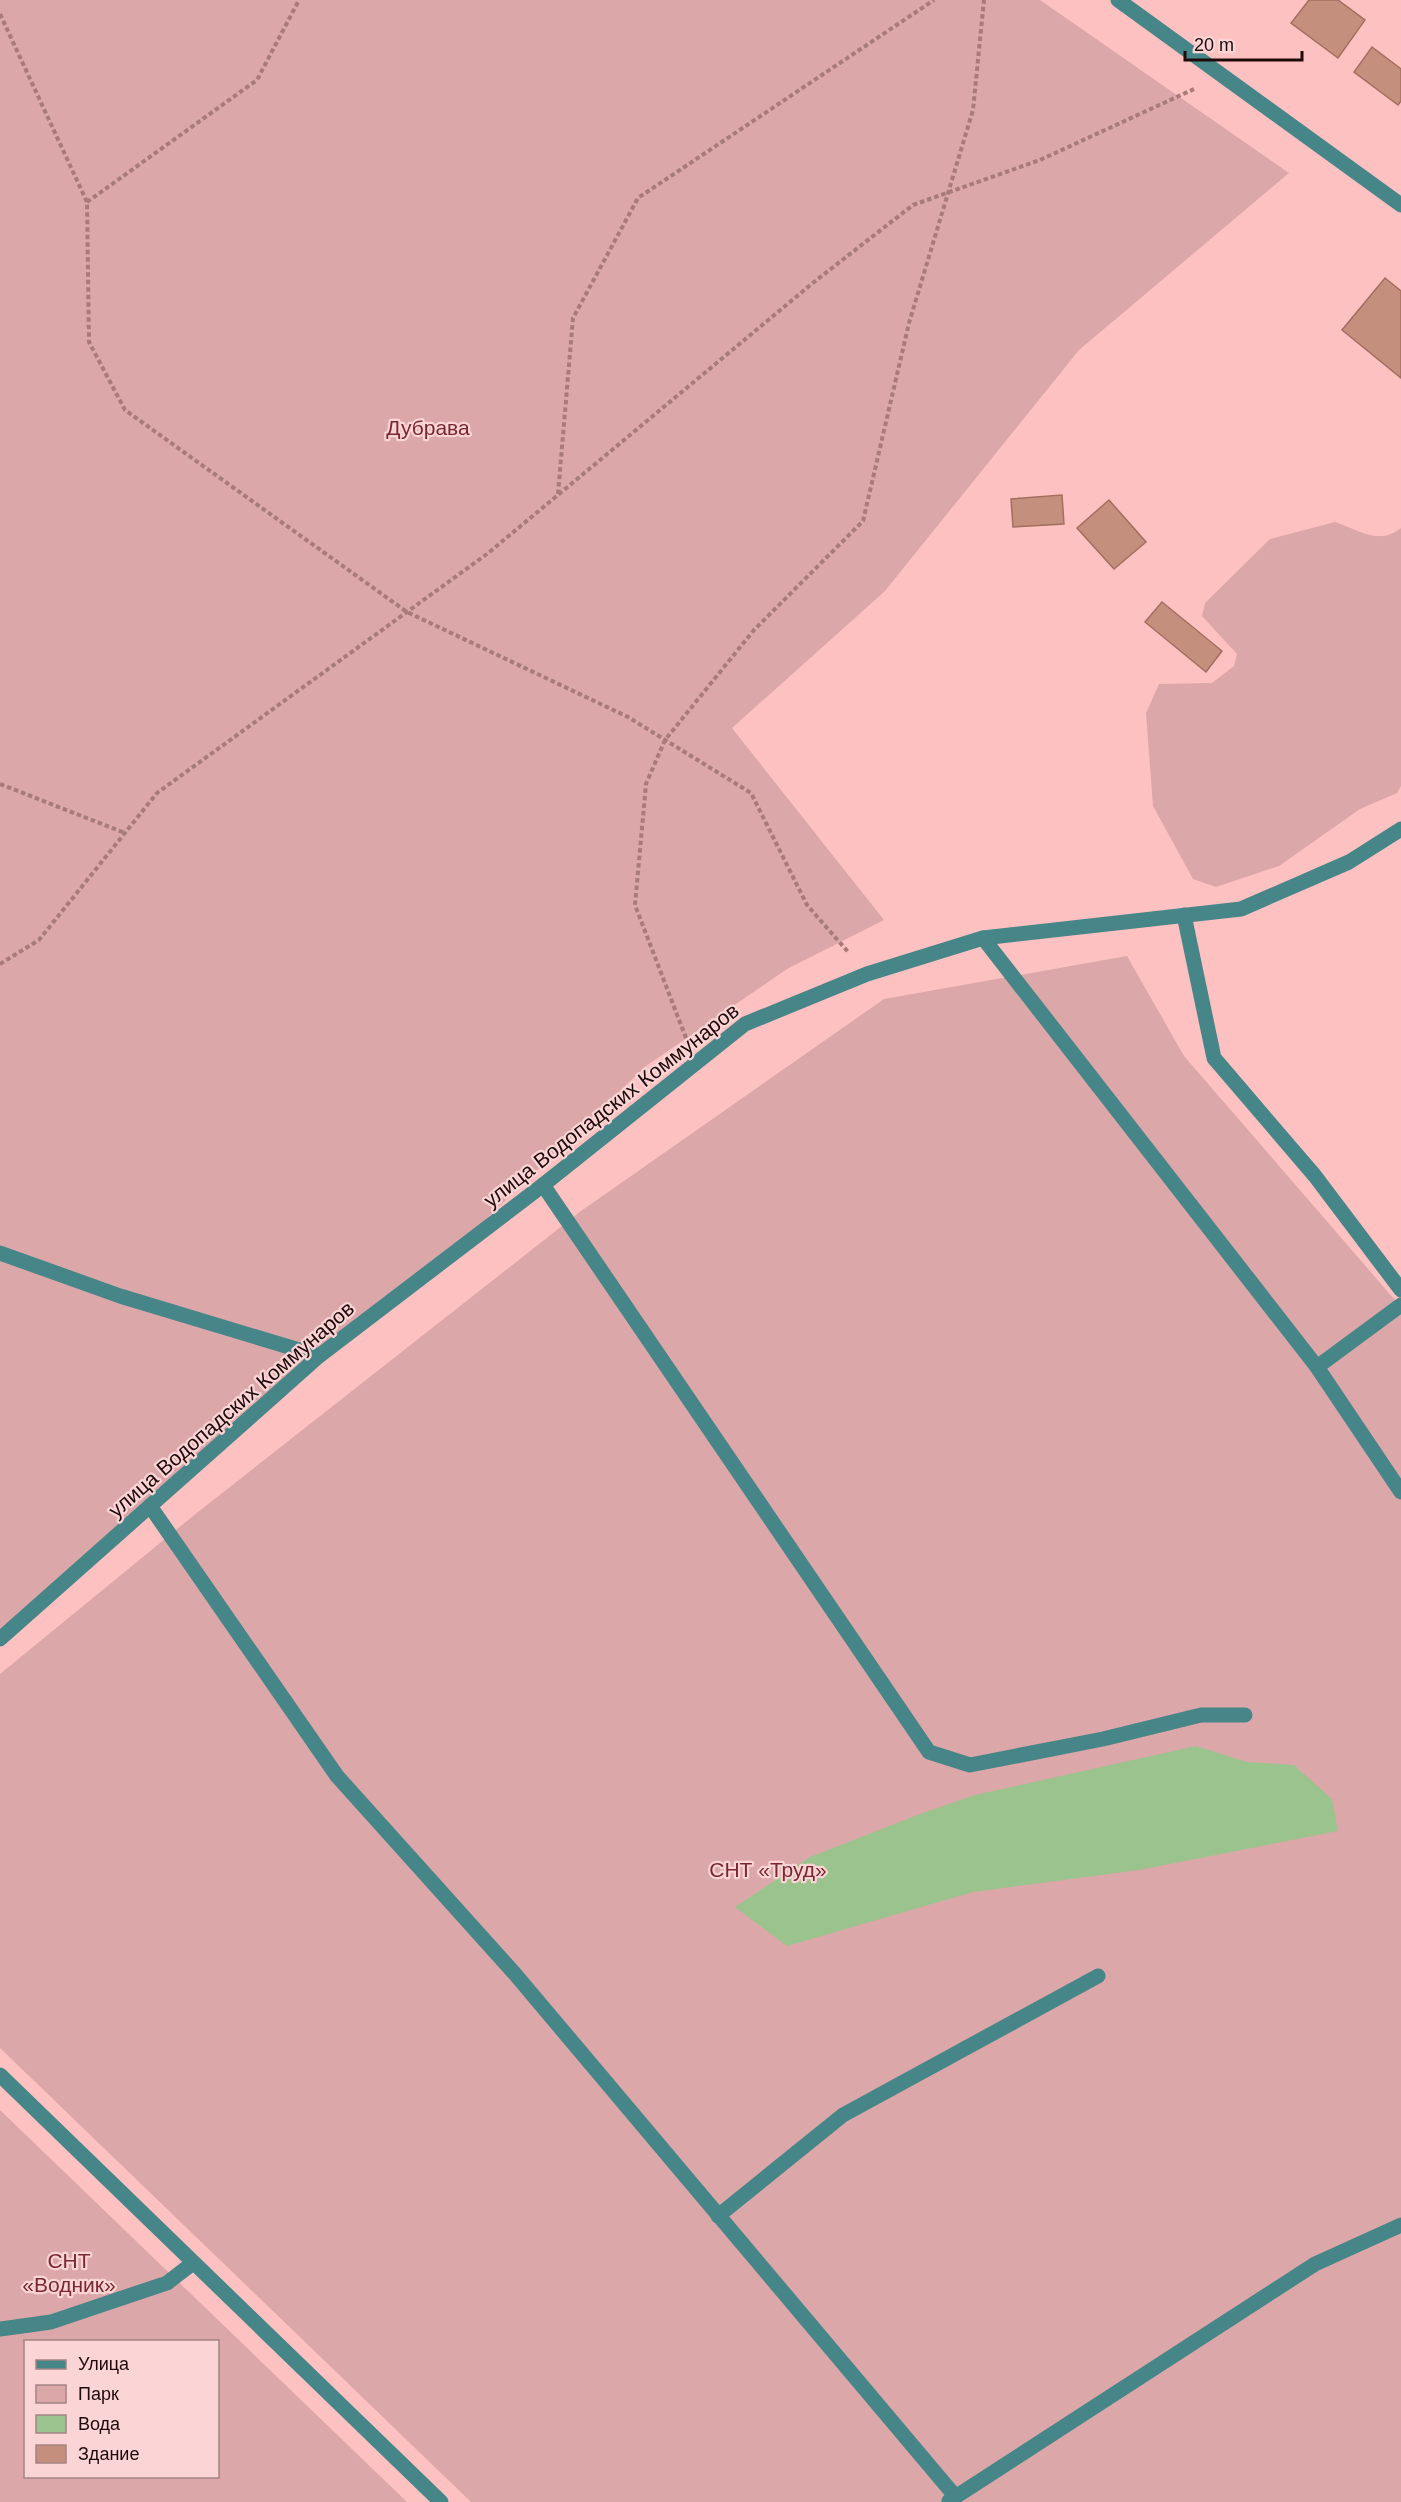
<svg xmlns="http://www.w3.org/2000/svg" width="1401" height="2502" viewBox="0 0 1401 2502" font-family="Arial,sans-serif">
  <style>
    .green { fill: #dba7a8; fill-rule: evenodd }
    .water { fill: #9bc38e }
    .building { fill: #c58f7e; stroke: #a26f5f; stroke-width: 1.5 }
    .lines { fill: none; stroke-linecap: round; stroke-linejoin: round }
    .path { stroke: #a87b7b; stroke-width: 4; stroke-dasharray: 4.5 3; stroke-linecap: butt }
    .minor { stroke: #468688; stroke-width: 15 }
    .labels { text-anchor: middle; dominant-baseline: central; stroke-width: 4.5; stroke-linejoin: round; paint-order: stroke }
    .park-label { font-size: 21px; fill: #7a272f; stroke: #fbd5d5 }
    .street-label { font-size: 21px; fill: #1e0a0b; stroke: #fbd5d5 }
  </style>
  <rect width="100%" height="100%" fill="#fec1c1"/>
  <g class="green">
    <path d="M0 0H1040L1289 173 1079 350 885 591 732 728 884 920 787 969 646 1066 417 1285 256 1401 0 1635Z"/>
    <path d="M1335 522C1359 530 1379 546 1401 528V786L1397 793 1360 809 1279 866 1216 887 1193 879 1153 806 1146 713 1159 684 1212 683 1234 666 1237 654 1202 616 1205 603 1270 539Z"/>
    <path d="M1127 956 1184 1056 1401 1307V2502H471L0 2048V1674L193 1516 581 1211 884 999Z"/>
    <path d="M0 2110 407 2502H0ZM26 2342H218V2476H26Z"/>
  </g>
  <path class="water" d="M1196 1746 1247 1762 1294 1765 1332 1799 1338 1831 1139 1870 973 1892 787 1946 735 1907 810 1857 920 1814 975 1795Z"/>
  <g class="building">
    <path d="M1309 0H1338L1365 20 1338 58 1291 23Z"/>
    <path d="M1372 47 1401 69V101L1398 105 1354 72Z"/>
    <path d="M1385 278 1401 291V378L1342 330Z"/>
    <path d="M1062 495 1064 524 1013 527 1011 499Z"/>
    <path d="M1109 500 1146 542 1114 569 1077 528Z"/>
    <path d="M1162 602 1222 651 1206 672 1145 622Z"/>
  </g>
  <g class="lines">
    <g class="path">
      <path d="M0 14 87 202 89 342 125 410 407 612 628 717 751 793 807 905 849 953"/>
      <path d="M87 202 257 80 299 0"/>
      <path d="M558 494 573 318 638 198 934 0"/>
      <path d="M0 784 125 833"/>
      <path d="M0 964 39 940 157 793 487 554 814 282 913 205 1040 160 1194 89"/>
      <path d="M686 1038 635 905 646 784 665 740 754 630 863 521 909 323 973 110 984 0"/>
    </g>
    <g class="minor">
      <path d="M1118 0 1401 205"/>
      <path d="M1184 915 1214 1058 1315 1176 1401 1290"/>
      <path d="M983 938 1317 1367 1401 1492"/>
      <path d="M543 1185 929 1752 970 1765 1103 1739 1201 1715H1245"/>
      <path d="M0 1253 120 1296 319 1356"/>
      <path d="M1317 1367 1401 1305"/>
      <path d="M150 1506 337 1776 515 1974 955 2496"/>
      <path d="M0 1639 319 1356 543 1185 745 1024 867 974 983 938 1241 909 1349 862 1401 829"/>
      <path d="M0 2075 441 2502"/>
      <path d="M718 2216 843 2115 1098 1976"/>
      <path d="M0 2329 51 2322 167 2283 193 2263"/>
      <path d="M949 2501 1315 2264 1401 2225"/>
    </g>
  </g>
  <g class="labels">
    <g class="park-label">
      <text x="428" y="427">Дубрава</text>
      <text x="768" y="1869">СНТ «Труд»</text>
      <text x="69" y="2260">СНТ<tspan x="69" dy="24">«Водник»</tspan></text>
    </g>
    <g class="street-label">
      <text transform="translate(611 1105) rotate(-38)">улица Водопадских Коммунаров</text>
      <text transform="translate(231 1409) rotate(-41)">улица Водопадских Коммунаров</text>
    </g>
  </g>
  <rect x="24" y="2340" width="195" height="138" fill="#fbd5d5" stroke="#a38484" stroke-width="1.5"/>
  <rect x="36" y="2360" width="30" height="9" fill="#468688" stroke="#a38484" stroke-width="1.5"/>
  <text x="78" y="2370" font-size="18" fill="#1e0a0b">Улица</text>
  <rect x="36" y="2385" width="30" height="18" fill="#dba7a8" stroke="#a38484" stroke-width="1.5"/>
  <text x="78" y="2400" font-size="18" fill="#1e0a0b">Парк</text>
  <rect x="36" y="2415" width="30" height="18" fill="#9bc38e" stroke="#a38484" stroke-width="1.5"/>
  <text x="78" y="2430" font-size="18" fill="#1e0a0b">Вода</text>
  <rect x="36" y="2445" width="30" height="18" fill="#c58f7e" stroke="#a38484" stroke-width="1.5"/>
  <text x="78" y="2460" font-size="18" fill="#1e0a0b">Здание</text>
  <path d="M1185 51v9h117v-9" fill="none" stroke="#1e0a0b" stroke-width="3"/>
  <text x="1194" y="51" font-size="18" fill="#1e0a0b" stroke="#fbd5d5" stroke-width="4.5" paint-order="stroke">20 m</text>
</svg>
